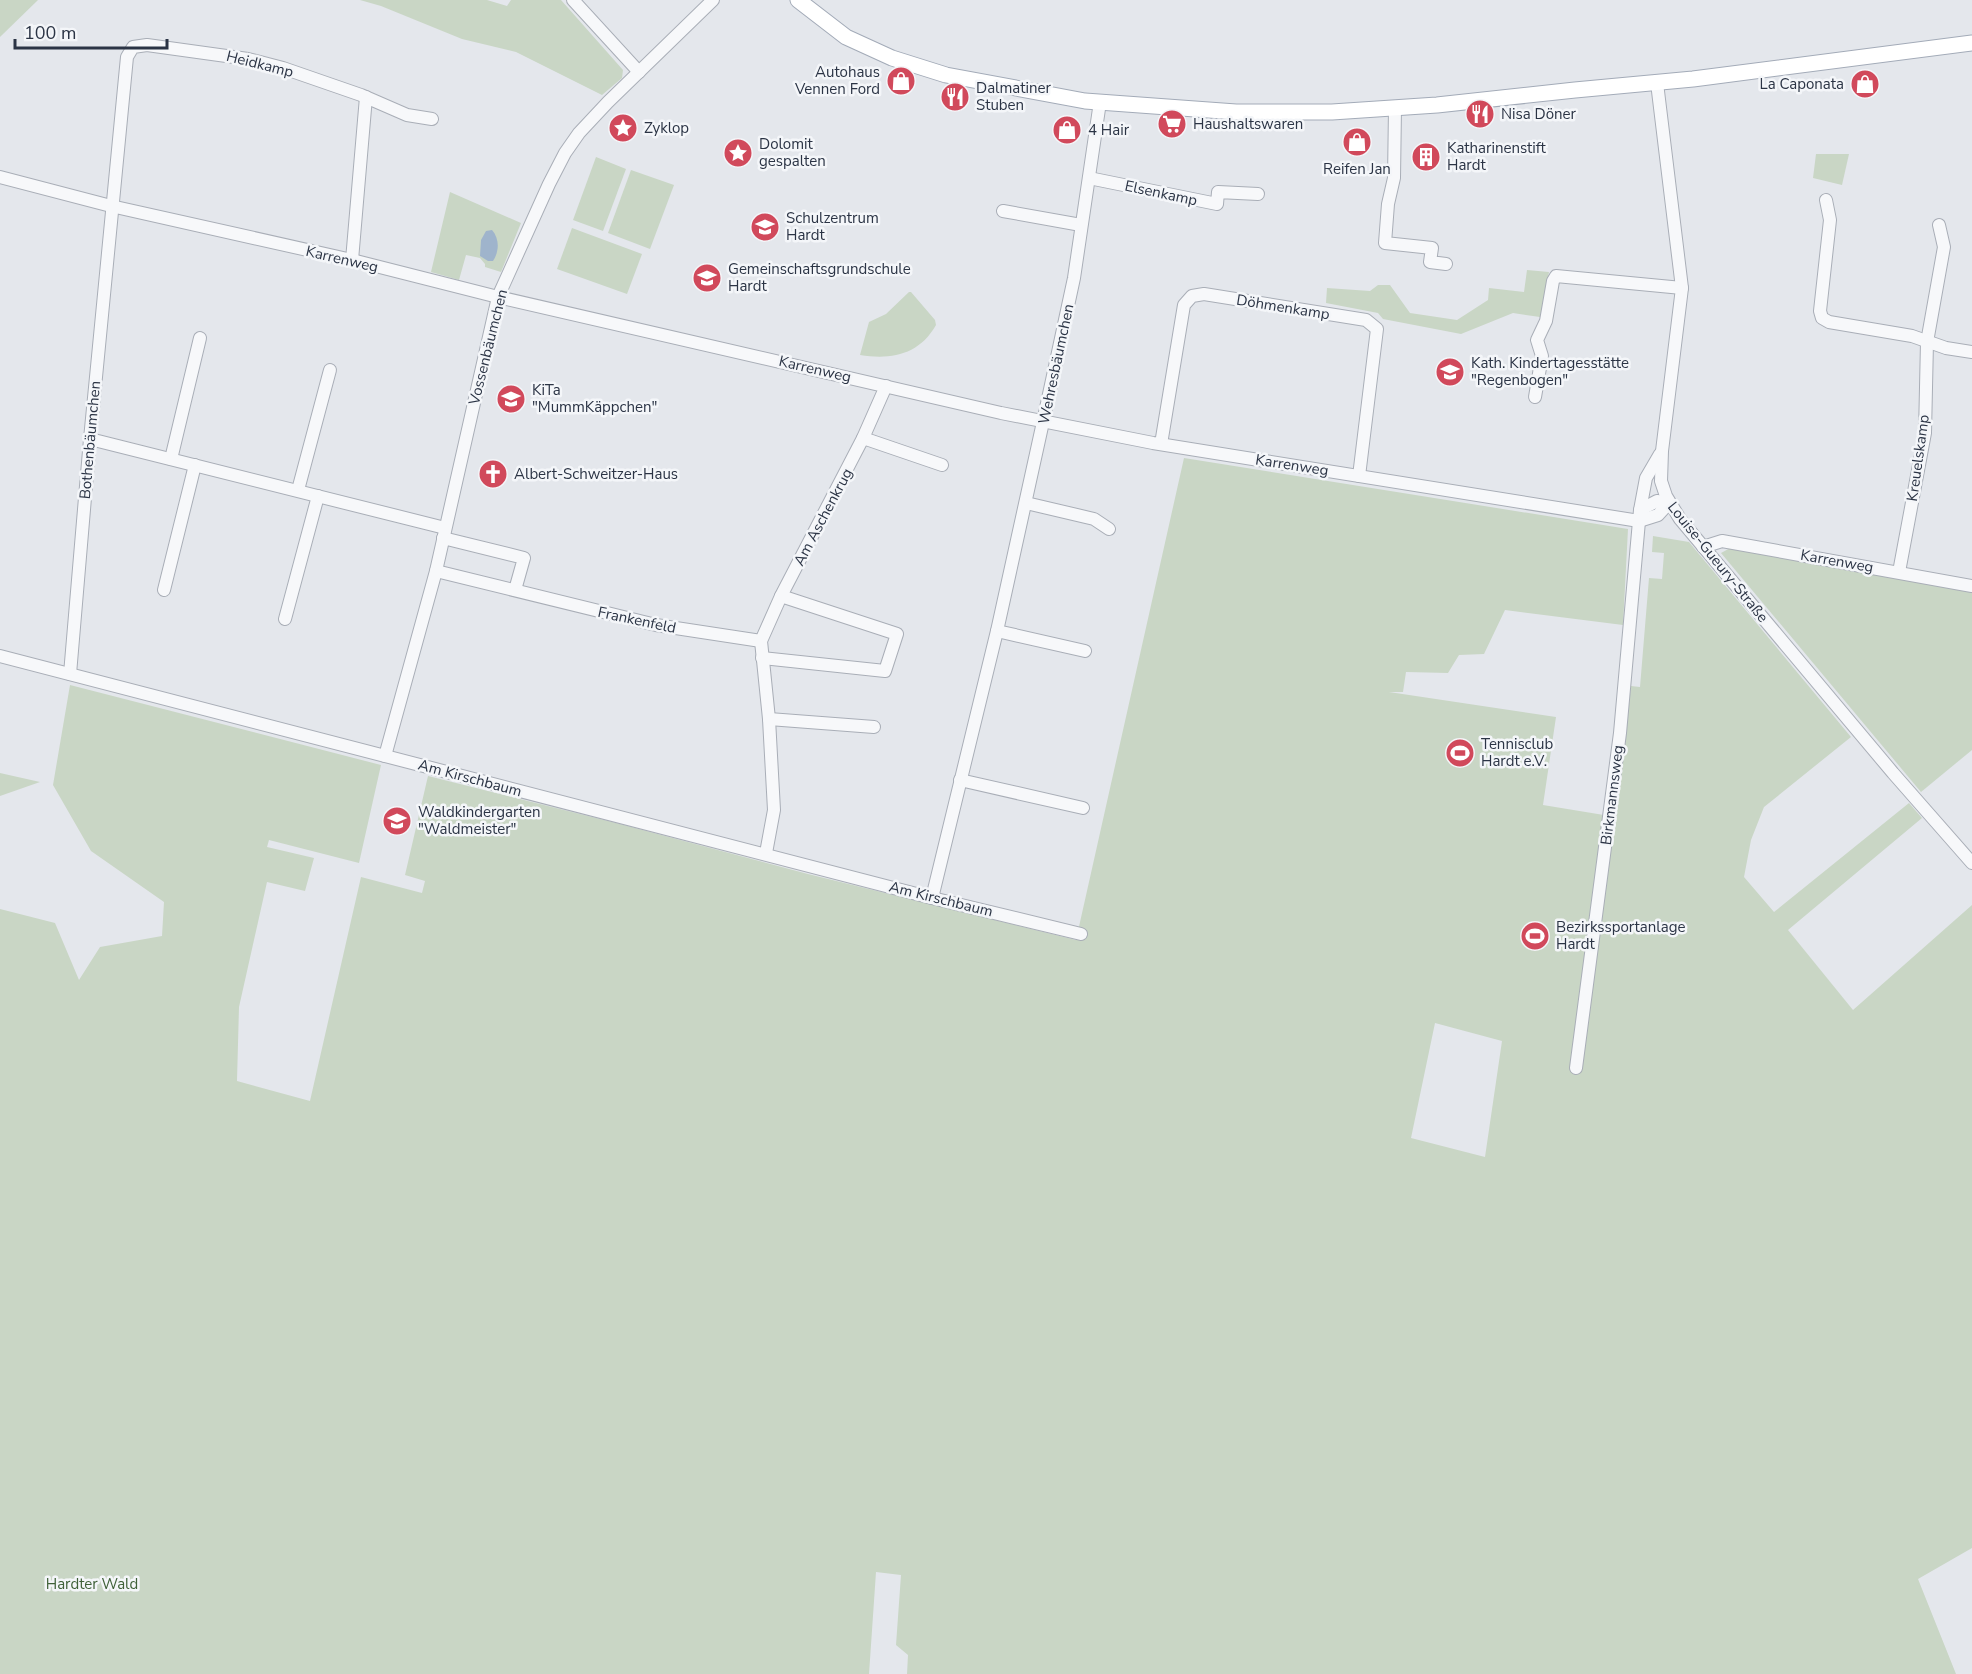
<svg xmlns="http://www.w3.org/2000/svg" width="1972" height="1674" viewBox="0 0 1972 1674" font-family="'Nunito Sans',sans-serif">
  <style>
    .green { fill: #c9d6c5; fill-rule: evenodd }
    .water { fill: #9fb4cc }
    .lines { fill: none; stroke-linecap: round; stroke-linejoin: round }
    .minor-casing { stroke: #a9aeb7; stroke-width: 14 }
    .major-casing { stroke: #a3abb8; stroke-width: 17 }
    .minor { stroke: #f7f8fa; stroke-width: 12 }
    .major { stroke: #fff; stroke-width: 15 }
    .labels { text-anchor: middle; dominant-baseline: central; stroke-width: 5; stroke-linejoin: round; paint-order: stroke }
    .street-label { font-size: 15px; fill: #2b3445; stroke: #f4f6f9 }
    .poi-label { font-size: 15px; fill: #2b3445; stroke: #f4f6f9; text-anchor: start }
    .park-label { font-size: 15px; fill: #3f6138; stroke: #f4f6f9 }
  </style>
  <rect width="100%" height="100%" fill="#e4e7ec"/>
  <g class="green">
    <path d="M0 0H38L0 37Z"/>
    <path d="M360 0H487L507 6 511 0H561L623 70 622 78 602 95 516 52 462 39 381 6Z"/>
    <path d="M1816 154H1849L1842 185 1813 178Z"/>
    <path d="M596 157 626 169 603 231 573 220Z"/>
    <path d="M631 170 674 185 650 249 608 233Z"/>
    <path d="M450 192 521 223 501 272 485 267V264L480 258 466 255 459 280 431 272Z"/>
    <path d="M572 228 642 254 627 294 557 269Z"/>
    <path d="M1527 270 1549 272 1540 317 1513 313 1461 334 1383 319 1378 313 1326 303 1327 288 1370 291 1378 285H1390L1410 313 1457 320 1488 300 1489 288 1524 292Z"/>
    <path d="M909 292H911L935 320 936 325C919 355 891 360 860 355L869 322 886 314Z"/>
    <path d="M1184 458 1628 529 1623 625 1505 610 1484 654 1459 655 1448 673 1406 672 1403 692H1389L1556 717 1543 805 1616 817 1631 686 1640 687 1649 578 1662 579 1664 553 1652 552 1653 536 1689 542 1851 737 1764 807 1751 840 1744 877 1774 912 1909 803 1922 818 1788 930 1853 1010 1972 905V1548L1918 1579 1956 1674H907L908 1655 896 1645 901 1575 876 1572 869 1674H0V909L55 923 79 980 100 947 162 936 164 902 91 851 53 785 70 685 381 765 359 863 269 840 267 847 314 858 305 891 267 882 239 1007 237 1081 310 1101 361 877 422 893 425 881 405 875 428 776 620 824 808 874 1076 940ZM1435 1023 1502 1041 1485 1157 1411 1138Z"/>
    <path d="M1732 547 1972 591V750L1921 792 1721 553Z"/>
    <path d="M0 773 40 782 0 796Z"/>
  </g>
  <path class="water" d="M492 230C500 239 499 252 493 261H488L480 256 481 240 486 231Z"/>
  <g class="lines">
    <g class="minor-casing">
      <g id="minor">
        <path d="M573 0 639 72"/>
        <path d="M1657 83 1682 288 1662 451 1661 481 1666 496 1680 519 1893 773 1972 863"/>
        <path d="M1395 108 1394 178 1388 204 1385 243 1432 248 1430 262 1446 264"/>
        <path d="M0 177 111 206 352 260 498 297 1001 413 1153 443 1639 521 1658 515 1669 503"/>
        <path d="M1089 178 1217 204 1218 192 1258 194"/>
        <path d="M1826 200 1830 220 1820 311 1822 318 1829 322 1912 336 1946 348 1972 352"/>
        <path d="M1003 211 1081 225"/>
        <path d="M352 260 366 97"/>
        <path d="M1535 397 1542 356 1537 340 1546 321 1553 281 1556 276 1682 288"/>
        <path d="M863 438 942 465"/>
        <path d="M90 439 445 528"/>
        <path d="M1161 444 1184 305 1192 296 1204 294 1366 320 1377 329 1359 476"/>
        <path d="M171 459 200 338"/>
        <path d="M298 490 330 370"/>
        <path d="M1026 503 1094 519 1109 529"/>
        <path d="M1640 510 1657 501 1669 503"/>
        <path d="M443 538 524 558 515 590"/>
        <path d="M1703 547 1722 541 1972 586"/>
        <path d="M436 571 656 625 761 641"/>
        <path d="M1899 572 1925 433 1927 342 1944 247 1939 225"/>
        <path d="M164 590 195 465"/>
        <path d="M285 619 318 496"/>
        <path d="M997 631 1085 651"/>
        <path d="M0 656 932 898 1081 934"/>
        <path d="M762 658 885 671 897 634 781 596"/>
        <path d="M70 674 90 439 127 57 133 47 147 45 248 59 283 68 361 95 407 115 432 119"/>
        <path d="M769 719 874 727"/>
        <path d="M385 756 436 571 498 297 549 184 565 153 579 133 608 102 713 0"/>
        <path d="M960 780 1083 808"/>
        <path d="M766 853 774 810 769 719 761 641 781 596 863 438 886 386"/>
        <path d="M932 898 997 631 1043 422 1074 278 1100 102"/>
        <path d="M1576 1068 1620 733 1640 510 1646 478 1660 454"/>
      </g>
    </g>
    <g class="major-casing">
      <path id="major" d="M798 0 846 37 892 58 946 75 1085 101 1236 112H1332L1437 105 1575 90 1693 79 1972 43"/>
    </g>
    <use href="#minor" class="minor"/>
    <use href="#major" class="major"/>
  </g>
  <defs>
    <g id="shop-disc" transform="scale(1.5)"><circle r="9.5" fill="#d1495b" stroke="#f4f6f9"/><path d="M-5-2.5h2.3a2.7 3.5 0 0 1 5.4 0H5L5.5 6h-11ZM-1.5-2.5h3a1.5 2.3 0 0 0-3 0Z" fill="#fff"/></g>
    <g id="restaurant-disc" transform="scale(1.5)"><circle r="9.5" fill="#d1495b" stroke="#f4f6f9"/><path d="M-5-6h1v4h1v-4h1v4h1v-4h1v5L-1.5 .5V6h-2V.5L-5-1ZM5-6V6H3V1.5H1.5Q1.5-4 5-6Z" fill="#fff"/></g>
    <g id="supermarket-disc" transform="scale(1.5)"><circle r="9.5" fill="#d1495b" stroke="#f4f6f9"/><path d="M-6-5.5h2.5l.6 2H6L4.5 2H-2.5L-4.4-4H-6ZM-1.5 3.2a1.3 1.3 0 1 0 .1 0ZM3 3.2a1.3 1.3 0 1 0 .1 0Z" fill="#fff"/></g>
    <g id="sight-disc" transform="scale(1.5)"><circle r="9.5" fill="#d1495b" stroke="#f4f6f9"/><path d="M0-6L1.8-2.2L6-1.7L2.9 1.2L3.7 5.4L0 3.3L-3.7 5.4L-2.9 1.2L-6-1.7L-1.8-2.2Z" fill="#fff"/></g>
    <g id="building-disc" transform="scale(1.5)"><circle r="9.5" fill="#d1495b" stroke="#f4f6f9"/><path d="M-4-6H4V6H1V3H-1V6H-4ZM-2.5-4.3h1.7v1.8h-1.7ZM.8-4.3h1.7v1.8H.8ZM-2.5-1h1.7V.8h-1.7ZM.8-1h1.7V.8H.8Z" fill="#fff"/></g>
    <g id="school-disc" transform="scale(1.5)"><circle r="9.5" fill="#d1495b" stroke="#f4f6f9"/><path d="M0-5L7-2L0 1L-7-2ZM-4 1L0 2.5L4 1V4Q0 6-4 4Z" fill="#fff"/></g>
    <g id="church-disc" transform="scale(1.5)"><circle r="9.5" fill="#d1495b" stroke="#f4f6f9"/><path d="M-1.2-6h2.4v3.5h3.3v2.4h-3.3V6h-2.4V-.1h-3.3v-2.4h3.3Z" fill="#fff"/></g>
    <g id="stadium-disc" transform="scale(1.5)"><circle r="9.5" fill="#d1495b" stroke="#f4f6f9"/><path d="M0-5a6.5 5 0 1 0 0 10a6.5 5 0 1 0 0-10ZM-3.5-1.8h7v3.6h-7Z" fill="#fff"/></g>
  </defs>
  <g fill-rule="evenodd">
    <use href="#shop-disc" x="901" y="81"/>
    <use href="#shop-disc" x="1865" y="84"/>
    <use href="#restaurant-disc" x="955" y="97"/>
    <use href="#restaurant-disc" x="1480" y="114"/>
    <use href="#supermarket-disc" x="1172" y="124"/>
    <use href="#sight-disc" x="623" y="128"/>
    <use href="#shop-disc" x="1067" y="130"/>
    <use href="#shop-disc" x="1357" y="142"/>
    <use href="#sight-disc" x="738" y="153"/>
    <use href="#building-disc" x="1426" y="157"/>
    <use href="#school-disc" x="765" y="227"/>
    <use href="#school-disc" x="707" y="278"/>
    <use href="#school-disc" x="1450" y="372"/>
    <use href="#school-disc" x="511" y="399"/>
    <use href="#church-disc" x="493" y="474"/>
    <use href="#stadium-disc" x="1460" y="753"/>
    <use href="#school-disc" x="397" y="821"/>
    <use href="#stadium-disc" x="1535" y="936"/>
  </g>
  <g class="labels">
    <g class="street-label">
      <text transform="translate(260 64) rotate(14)">Heidkamp</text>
      <text transform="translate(1161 193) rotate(12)">Elsenkamp</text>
      <text transform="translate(342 259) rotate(13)">Karrenweg</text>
      <text transform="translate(1283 307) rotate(9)">Döhmenkamp</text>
      <text transform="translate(488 347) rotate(-76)">Vossenbäumchen</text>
      <text transform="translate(1056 364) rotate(-78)">Wehresbäumchen</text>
      <text transform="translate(815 369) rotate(13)">Karrenweg</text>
      <text transform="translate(90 440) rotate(-85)">Bothenbäumchen</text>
      <text transform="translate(1918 458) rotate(-82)">Kreuelskamp</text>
      <text transform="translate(1292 465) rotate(9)">Karrenweg</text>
      <text transform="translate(823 517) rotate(-62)">Am Aschenkrug</text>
      <text transform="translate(1837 561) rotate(10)">Karrenweg</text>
      <text transform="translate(1718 562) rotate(51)">Louise-Gueury-Straße</text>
      <text transform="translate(637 620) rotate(12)">Frankenfeld</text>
      <text transform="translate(470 778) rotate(15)">Am Kirschbaum</text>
      <text transform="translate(1612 795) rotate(-83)">Birkmannsweg</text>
      <text transform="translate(941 899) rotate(14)">Am Kirschbaum</text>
    </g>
    <g class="poi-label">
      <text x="880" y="72" text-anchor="end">Autohaus<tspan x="880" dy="17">Vennen Ford</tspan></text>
      <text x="1844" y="84" text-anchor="end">La Caponata</text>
      <text x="976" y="88">Dalmatiner<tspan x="976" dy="17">Stuben</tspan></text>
      <text x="1501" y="114">Nisa Döner</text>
      <text x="1193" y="124">Haushaltswaren</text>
      <text x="644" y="128">Zyklop</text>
      <text x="1088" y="130">4 Hair</text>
      <text x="759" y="144">Dolomit<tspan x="759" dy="17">gespalten</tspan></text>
      <text x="1447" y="148">Katharinenstift<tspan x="1447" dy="17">Hardt</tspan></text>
      <text x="1357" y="169" text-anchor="middle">Reifen Jan</text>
      <text x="786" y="218">Schulzentrum<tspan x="786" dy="17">Hardt</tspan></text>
      <text x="728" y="269">Gemeinschaftsgrundschule<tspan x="728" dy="17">Hardt</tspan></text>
      <text x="1471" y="363">Kath. Kindertagesstätte<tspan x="1471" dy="17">"Regenbogen"</tspan></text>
      <text x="532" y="390">KiTa<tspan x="532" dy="17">"MummKäppchen"</tspan></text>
      <text x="514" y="474">Albert-Schweitzer-Haus</text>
      <text x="1481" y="744">Tennisclub<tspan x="1481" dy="17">Hardt e.V.</tspan></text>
      <text x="418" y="812">Waldkindergarten<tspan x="418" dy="17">"Waldmeister"</tspan></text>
      <text x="1556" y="927">Bezirkssportanlage<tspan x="1556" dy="17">Hardt</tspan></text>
    </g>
    <g class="park-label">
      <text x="92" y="1584">Hardter Wald</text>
    </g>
  </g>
  <path d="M15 39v9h152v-9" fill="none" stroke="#2b3445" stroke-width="3"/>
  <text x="24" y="39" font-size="18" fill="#2b3445" stroke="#f4f6f9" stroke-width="4.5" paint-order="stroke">100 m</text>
</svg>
